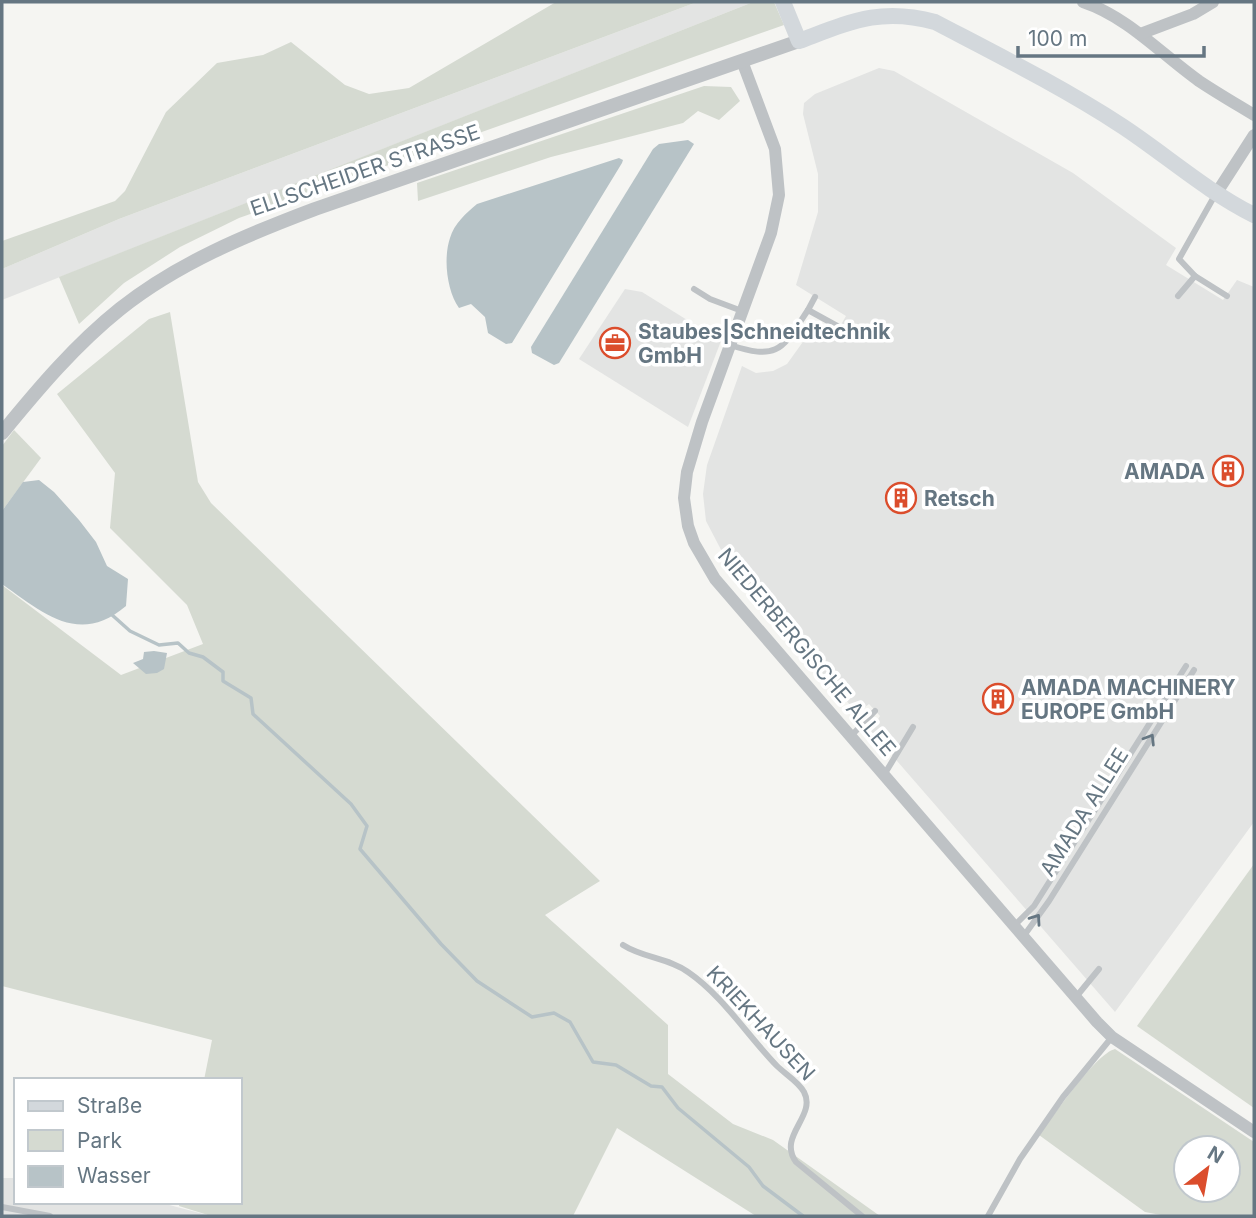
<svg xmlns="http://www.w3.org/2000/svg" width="1256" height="1218" viewBox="0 0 1256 1218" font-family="Inter,sans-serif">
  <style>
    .built { fill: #e3e4e3 }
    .green { fill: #d5dad1; fill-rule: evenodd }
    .water { fill: #b7c3c7 }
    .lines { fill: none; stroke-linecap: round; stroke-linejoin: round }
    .stream { stroke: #b7c3c7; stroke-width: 3.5 }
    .service { stroke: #bec2c5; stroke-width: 6 }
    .minor { stroke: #bec2c5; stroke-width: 12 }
    .tertiary { stroke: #bec2c5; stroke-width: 14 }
    .secondary { stroke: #d3d8dc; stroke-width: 16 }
    .oneway { stroke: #657682 }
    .labels { text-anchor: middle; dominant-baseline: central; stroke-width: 7; stroke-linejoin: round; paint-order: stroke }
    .street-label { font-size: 21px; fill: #657682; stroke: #fff }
    .poi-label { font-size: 21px; font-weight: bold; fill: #657682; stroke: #fff; text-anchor: start }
  </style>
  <rect width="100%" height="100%" fill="#f5f5f2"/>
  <g class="built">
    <path d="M697 2H753L2 300V269L119 219Z"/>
    <path d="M879 68 894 71 1073 173 1176 248 1166 265 1223 300 1237 280 1254 287V822L1115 1012 871 731 880 716 869 704 857 713 729 565 706 521 703 494 707 465 742 366 756 373 773 371 787 364 805 339 814 331 825 332 834 337 846 316 796 285 818 212V174L803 114 804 103 815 94Z"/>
    <path d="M625 289 642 292 721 341 688 427 579 359Z"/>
    <path d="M2 1178H16V1202H158L211 1216H2Z"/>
  </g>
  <g class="green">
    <path d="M556 2H697L119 219 2 269V241L115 201 125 191 166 112 217 63 263 55 291 42 345 85 369 94 409 88Z"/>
    <path d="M753 2H774L784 25 239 218 180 247 124 283 79 324 59 277Z"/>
    <path d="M704 86 731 87 740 101 719 120 698 111 683 123 551 157 418 201 417 183Z"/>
    <path d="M170 312 198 482 211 503 600 881 545 915 668 1025V1074L733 1124 773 1140 880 1216H756L617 1128 573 1216H211L179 1206 180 1202H240V1080H204L212 1040 2 986V585L121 675 203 644 187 605 110 528 115 473 57 394 149 319Z"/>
    <path d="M14 430 41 458 2 511V446Z"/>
    <path d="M1254 864V1108L1137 1026Z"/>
    <path d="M1115 1049 1254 1142V1216H1166L1145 1212 1039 1135C1053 1117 1095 1054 1115 1049ZM1186 1148H1228V1190H1186Z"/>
  </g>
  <g class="water">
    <path d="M688 140 694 144 559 363 554 365 532 353 531 347 653 149 659 144Z"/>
    <path d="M619 158 623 160 622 163 512 343 506 344 488 333 485 317 471 304 459 308C447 291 443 259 450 238 454 224 466 213 477 204Z"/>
    <path d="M39 480 54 492 79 520 96 542 107 566 128 579 126 606C79 646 43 613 2 584V511L23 482Z"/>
    <path d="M154 651 167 653 164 669 157 673 146 674 133 663 143 659 144 652Z"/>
  </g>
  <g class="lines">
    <path class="stream" d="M111 614 130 631 159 645 178 643 189 653 203 657 223 672V681L251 698 253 714 351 804 367 826 360 849 441 944 477 981 532 1017 554 1013 570 1022 593 1062 616 1065 651 1086 662 1087 678 1108 749 1167 763 1186 803 1216"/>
    <g class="service">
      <path d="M1215 195 1179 259 1195 276 1227 296"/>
      <path d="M694 289 710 299 742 311"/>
      <path d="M1178 296 1195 276"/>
      <path d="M808 310 815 297"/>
      <path d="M730 345C779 361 782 349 808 310L839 327"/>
      <path d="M851 736 875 711"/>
      <path d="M884 775 913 727"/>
      <path d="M1014 926 1034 906 1186 666"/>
      <path d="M1023 937 1049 901 1194 670"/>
      <path d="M623 945C643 958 669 958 688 972 723 996 747 1035 777 1066 785 1074 799 1082 804 1092 817 1116 777 1136 796 1162L862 1216"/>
      <path d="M1076 997 1099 969"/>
      <path d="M2 1207 50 1216"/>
      <path d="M988 1216 1020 1159 1063 1097 1112 1037"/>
    </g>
    <g class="minor">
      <path d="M1083 2C1128 17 1161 54 1199 81 1217 93 1236 104 1254 115"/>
      <path d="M1140 34 1193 14 1213 2"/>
      <path d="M742 61 775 149 779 195 771 233 702 422 687 472 684 498 688 526 694 543 715 579 1097 1022 1112 1037 1254 1132"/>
      <path d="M1216 194 1254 135"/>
    </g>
    <path class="tertiary" d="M2 433C38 389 75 345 120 309 178 263 246 235 315 209L799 41"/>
    <path class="secondary" d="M783 2 799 41C850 22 880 7 935 22 998 55 1062 87 1122 126 1166 155 1206 191 1254 215"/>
  </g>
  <defs><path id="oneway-chevron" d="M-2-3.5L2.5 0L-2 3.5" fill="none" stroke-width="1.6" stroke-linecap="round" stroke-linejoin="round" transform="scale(1.75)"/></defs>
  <g class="oneway">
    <use href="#oneway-chevron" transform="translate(1150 739) rotate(-58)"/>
    <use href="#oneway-chevron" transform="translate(1036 919) rotate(-55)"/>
  </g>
  <defs>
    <g id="office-ring" transform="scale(1.575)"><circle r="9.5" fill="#fff" stroke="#db4d2c" stroke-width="1.5"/><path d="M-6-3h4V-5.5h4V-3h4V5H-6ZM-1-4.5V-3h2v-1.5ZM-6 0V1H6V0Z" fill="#db4d2c"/></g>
    <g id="building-ring" transform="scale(1.575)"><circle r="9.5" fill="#fff" stroke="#db4d2c" stroke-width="1.5"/><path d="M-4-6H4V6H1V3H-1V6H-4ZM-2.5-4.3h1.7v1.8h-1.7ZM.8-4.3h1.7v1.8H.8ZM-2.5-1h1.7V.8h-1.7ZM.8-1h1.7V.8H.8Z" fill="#db4d2c"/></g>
  </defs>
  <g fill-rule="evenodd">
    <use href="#office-ring" x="615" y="343"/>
    <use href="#building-ring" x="1228" y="471"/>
    <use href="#building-ring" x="901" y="498"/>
    <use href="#building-ring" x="998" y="699"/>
  </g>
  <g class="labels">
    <g class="street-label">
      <text transform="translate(365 170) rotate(-19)">ELLSCHEIDER STRASSE</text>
      <text transform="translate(807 652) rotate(50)">NIEDERBERGISCHE ALLEE</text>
      <text transform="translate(1084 812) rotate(-58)">AMADA ALLEE</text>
      <text transform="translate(761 1023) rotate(47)">KRIEKHAUSEN</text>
    </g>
    <g class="poi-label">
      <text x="638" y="331">Staubes|Schneidtechnik<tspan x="638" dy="24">GmbH</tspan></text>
      <text x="1205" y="471" text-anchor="end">AMADA</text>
      <text x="924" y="498">Retsch</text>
      <text x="1021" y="687">AMADA MACHINERY<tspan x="1021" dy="24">EUROPE GmbH</tspan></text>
    </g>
  </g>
  <rect width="1256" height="1218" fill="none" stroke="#657682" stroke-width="7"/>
  <rect x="14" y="1078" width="228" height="126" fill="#ffffff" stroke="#c1c8cd" stroke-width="2"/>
  <rect x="28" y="1101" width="35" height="10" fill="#d3d8dc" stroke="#c1c8cd" stroke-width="2"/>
  <text x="77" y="1113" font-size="21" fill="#657682">Straße</text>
  <rect x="28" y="1130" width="35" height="21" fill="#d5dad1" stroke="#c1c8cd" stroke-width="2"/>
  <text x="77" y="1148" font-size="21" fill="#657682">Park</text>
  <rect x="28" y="1166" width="35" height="21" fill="#b7c3c7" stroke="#c1c8cd" stroke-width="2"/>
  <text x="77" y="1183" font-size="21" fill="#657682">Wasser</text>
  <g transform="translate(1207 1169) rotate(31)"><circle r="33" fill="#ffffff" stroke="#c1c8cd" stroke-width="2"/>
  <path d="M0-5L12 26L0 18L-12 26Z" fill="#db4d2c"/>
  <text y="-10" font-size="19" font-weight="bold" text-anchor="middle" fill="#657682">N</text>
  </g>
  <path d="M1018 46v10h186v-10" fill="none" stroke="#657682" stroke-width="3.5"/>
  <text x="1028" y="46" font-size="21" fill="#657682" stroke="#ffffff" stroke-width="5" paint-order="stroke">100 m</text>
</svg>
